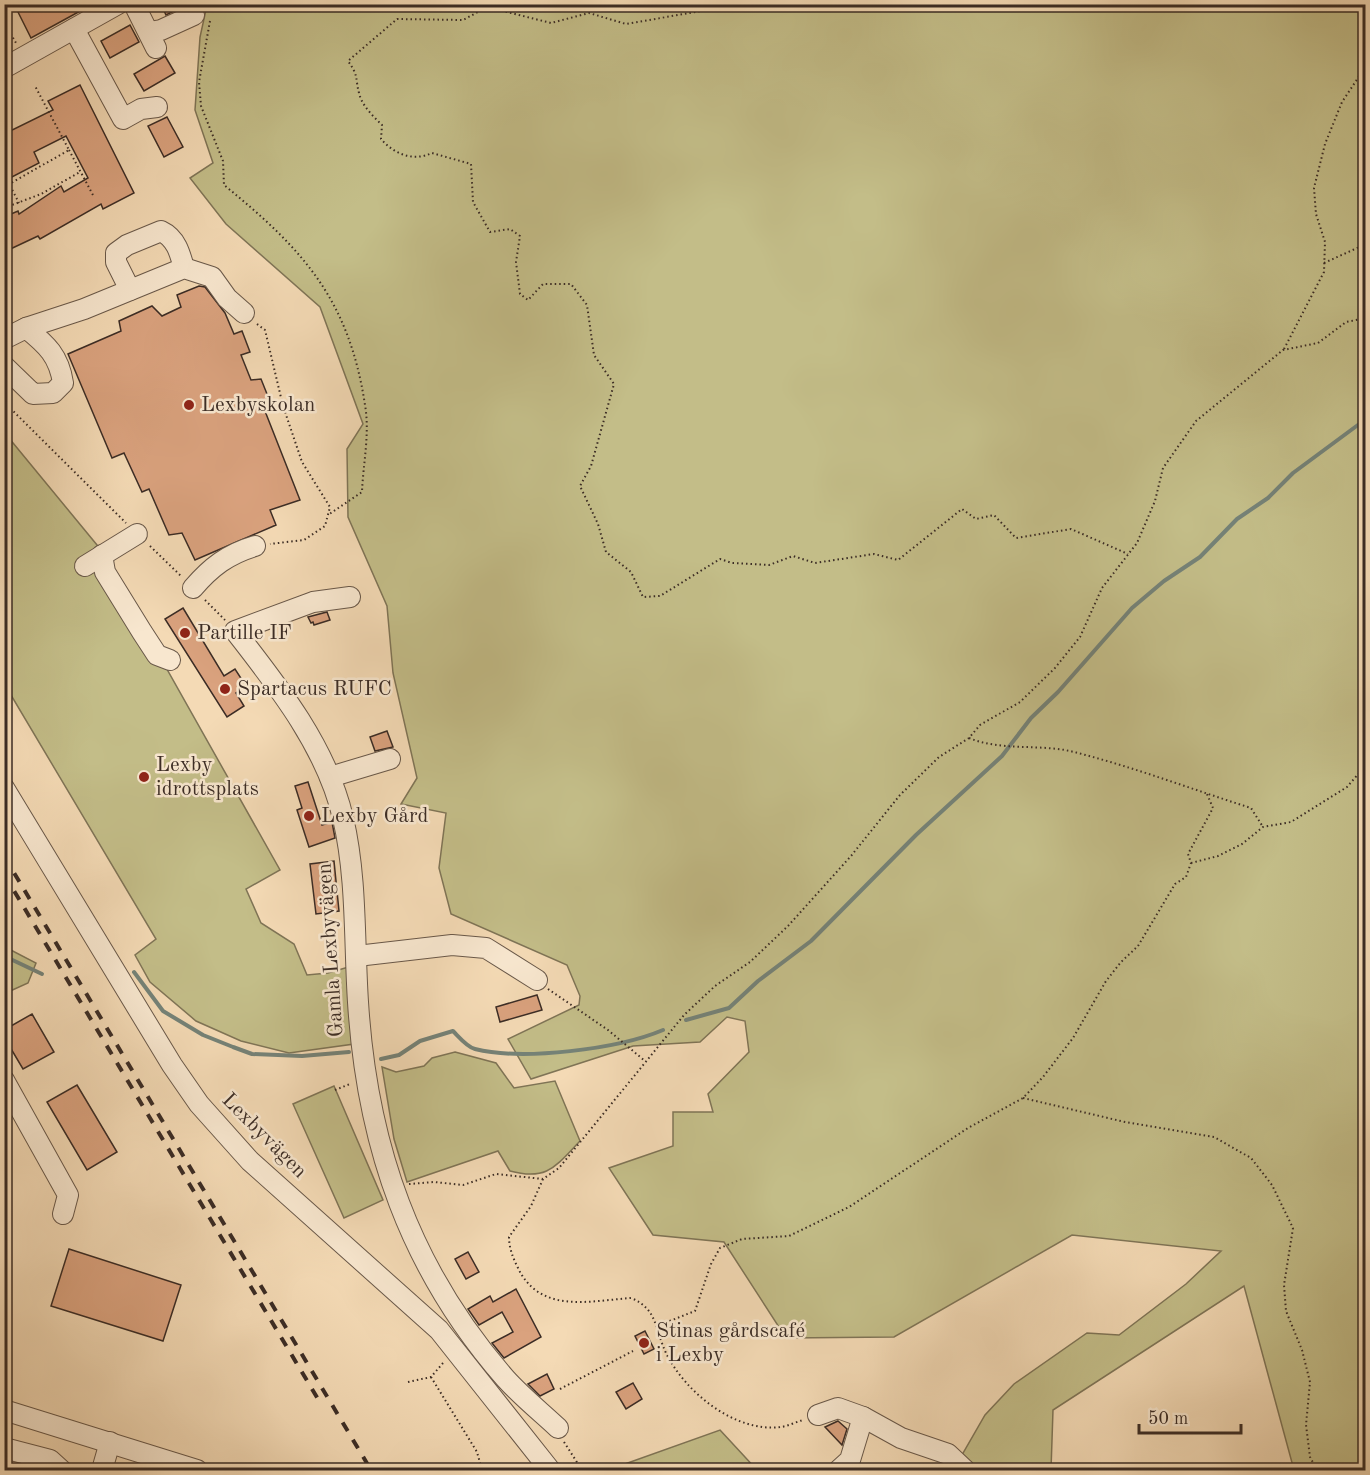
<svg xmlns="http://www.w3.org/2000/svg" width="1370" height="1475" viewBox="0 0 1370 1475" font-family="'Old Standard TT',serif">
  <style>
    .green { fill: #c3bd88; stroke: #7f7456; stroke-width: 1.5 }
    .lines { fill: none; stroke-linecap: round; stroke-linejoin: round }
    .stream { stroke: #758277; stroke-width: 4 }
    .building { fill: #daa27e; stroke: #3b2c25; stroke-width: 1.5 }
    .minor-casing { stroke: #695849; stroke-width: 22 }
    .path { stroke: #3b2c25; stroke-width: 2; stroke-dasharray: 1.5 3; stroke-linecap: butt }
    .minor { stroke: #f8e7cf; stroke-width: 20 }
    .rail { stroke: #3b2c25; stroke-width: 4; stroke-dasharray: 10 10; stroke-linecap: butt }
    .poi-dot { fill: #8f2418; stroke: #f8e7cf; stroke-width: 2 }
    .labels { text-anchor: middle; dominant-baseline: central; stroke-width: 5; stroke-linejoin: round; paint-order: stroke }
    .poi-label { font-size: 21px; fill: #3b2c25; stroke: #f8e7cf; text-anchor: start }
    .street-label { font-size: 21px; fill: #3b2c25; stroke: #f8e7cf }
  </style>
  <rect width="100%" height="100%" fill="#f4dab5"/>
  <filter id="stains"><feTurbulence type="fractalNoise" baseFrequency=".00333" numOctaves="4"/><feColorMatrix values="0 0 0 0 .2 0 0 0 0 .09 0 0 0 0 .02 0 0 0 .5 -.17"/></filter>
  <radialGradient id="worn" r=".72"><stop offset=".6" stop-color="#630" stop-opacity="0"/><stop offset="1" stop-color="#630" stop-opacity=".3"/></radialGradient>
  <g class="green">
    <path d="M207 5H1365V1470H1294L1244 1286 1053 1410 1051 1470H975L962 1455 985 1415 1014 1384 1087 1333 1119 1335 1186 1284 1221 1251 1072 1235 894 1337 786 1338 724 1242 653 1235 609 1168 673 1146V1112H713L708 1094 749 1052 745 1021 727 1017 700 1042 633 1046 531 1079 508 1039 579 1005 580 996 567 965 451 914 439 868 446 813 401 804 417 778 393 673 387 606 348 517 347 449 363 424 320 307 226 224 190 178 213 163 195 110 200 37Z"/>
    <path d="M4 432 97 545 280 870 246 889 261 923 294 944 307 975 328 973 352 966 354 1044 289 1053 241 1041 196 1021 150 982 135 955 156 939 5 685Z"/>
    <path d="M5 947 36 963 28 983 8 992 5 988Z"/>
    <path d="M455 1052 496 1063 514 1088 555 1081 580 1141C555 1167 547 1181 510 1171L498 1151 407 1182 394 1139 382 1067 396 1072 424 1066 432 1058Z"/>
    <path d="M334 1086 383 1200 344 1218 293 1104Z"/>
    <path d="M720 1430 757 1470H608Z"/>
  </g>
  <g class="lines">
    <g class="stream">
      <path d="M4 956 42 974"/>
      <path d="M134 972 163 1011 203 1035 233 1047 252 1054 302 1056 349 1052"/>
      <path d="M686 1020 729 1008 758 981 811 941 916 835 1002 756 1031 718 1058 692 1132 608 1164 581 1200 557 1237 519 1268 498 1293 473 1366 419"/>
      <path d="M381 1059 399 1055 420 1041 453 1031C459 1037 467 1047 475 1049 523 1061 618 1049 663 1030"/>
    </g>
  </g>
  <g class="building">
    <path d="M14 4H93L31 38Z"/>
    <path d="M161 4H188L166 15Z"/>
    <path d="M130 25 139 42 110 58 101 41Z"/>
    <path d="M165 56 175 73 144 91 134 74Z"/>
    <path d="M80 85 134 193 103 209 101 204 40 239 38 236 4 252V217L18 211 19 214 61 186 64 192 88 178 66 136 34 152 39 163 10 178 4 166V134L53 110 48 101Z"/>
    <path d="M167 117 183 147 164 157 148 126Z"/>
    <path d="M199 286 205 287 225 313 234 334 242 331 250 352 241 355 251 380 261 379 271 404 263 406 300 500 270 510 276 525 195 560 182 533 169 535 149 489 142 492 124 453 112 458 68 354 121 331 119 321 152 306 162 316 181 307 177 295Z"/>
    <path d="M183 608 224 676 235 669 246 686 236 693 244 706 227 717 165 619Z"/>
    <path d="M327 612 330 620 314 625 313 622 311 623 308 617Z"/>
    <path d="M387 731 393 747 375 751 370 737Z"/>
    <path d="M308 782 322 825 332 822 335 838 309 847 297 810 302 808 295 786Z"/>
    <path d="M334 861 339 911 316 914 310 864Z"/>
    <path d="M537 995 542 1010 500 1022 496 1007Z"/>
    <path d="M32 1014 54 1052 23 1069 4 1037V1030Z"/>
    <path d="M77 1085 117 1152 87 1170 47 1102Z"/>
    <path d="M69 1249 181 1285 163 1341 51 1306Z"/>
    <path d="M468 1252 479 1272 466 1279 455 1259Z"/>
    <path d="M516 1289 541 1337 504 1358 492 1343 513 1332 502 1312 479 1325 468 1309 490 1296 493 1302Z"/>
    <path d="M645 1331 654 1349 644 1354 635 1336Z"/>
    <path d="M547 1374 554 1389 540 1396 528 1384Z"/>
    <path d="M633 1383 642 1399 626 1409 616 1392Z"/>
    <path d="M838 1421 847 1429 842 1445 825 1427Z"/>
  </g>
  <g class="lines">
    <g class="minor-casing">
      <g id="minor">
        <path d="M134 4 156 48"/>
        <path d="M74 29 123 119 141 109 157 107"/>
        <path d="M149 32 161 30 194 15"/>
        <path d="M4 68 118 4"/>
        <path d="M130 290 116 262V253L127 245 161 231C176 238 180 253 184 268"/>
        <path d="M26 328 84 309 184 268 212 277 227 298 244 313"/>
        <path d="M4 339 26 328C47 345 59 356 63 383L53 393 33 394 4 366"/>
        <path d="M102 555 105 572 142 632 157 655 170 660"/>
        <path d="M85 566 137 534"/>
        <path d="M193 588C211 567 228 554 255 546"/>
        <path d="M350 597 313 602 235 631C278 686 327 748 343 818 357 878 354 941 358 1002 367 1146 410 1269 505 1378 521 1396 541 1412 558 1428"/>
        <path d="M330 777 390 759"/>
        <path d="M4 788 172 1065 199 1104 250 1161 439 1330 550 1470"/>
        <path d="M357 956 452 945 486 948 537 980"/>
        <path d="M4 1080 68 1195 63 1214"/>
        <path d="M4 1410 197 1470"/>
        <path d="M818 1415 838 1408 863 1417 901 1438 948 1454 965 1470"/>
        <path d="M4 1448 50 1460 61 1470"/>
        <path d="M102 1470 110 1442"/>
        <path d="M839 1470 850 1460 863 1417"/>
      </g>
    </g>
    <g class="path">
      <path d="M711 4 701 11 626 24 589 13 551 23 487 7 463 20 397 19 348 61C359 76 355 78 359 93 362 106 373 116 382 125L381 139C394 154 413 162 432 153L471 164 473 202 490 232 510 229 520 236 516 262 520 294 528 300 543 284H571L587 305 594 355 614 384 591 466 580 486 598 524 606 552 631 572 643 597 660 596 720 559 732 563 769 565 793 556 815 563 874 554 898 560 962 509 976 519 994 515 1016 538 1071 529 1128 554"/>
      <path d="M211 12 212 4"/>
      <path d="M210 21 199 82 201 106 223 161 224 185C304 250 349 300 365 405 370 433 363 465 362 492L328 515"/>
      <path d="M4 22 16 43"/>
      <path d="M69 150 94 197"/>
      <path d="M4 174 19 203"/>
      <path d="M4 187 69 150 35 86"/>
      <path d="M4 208 41 194 80 172"/>
      <path d="M1324 263 1366 244"/>
      <path d="M257 324 265 330 283 406 302 462 330 507 325 526 304 540 270 544"/>
      <path d="M1284 349 1324 272 1325 242 1316 214 1314 188 1325 144 1342 102 1366 66"/>
      <path d="M4 402 126 523"/>
      <path d="M150 546 182 577"/>
      <path d="M205 600 225 620"/>
      <path d="M969 738C1000 751 1037 744 1070 751 1131 766 1191 789 1251 808L1263 827"/>
      <path d="M1191 863 1218 856 1242 844 1263 827 1291 822 1347 787 1366 765"/>
      <path d="M548 989 608 1030 645 1061"/>
      <path d="M335 1090 350 1084"/>
      <path d="M1023 1098 1125 1122 1214 1137 1251 1158 1272 1185 1293 1228 1284 1285 1286 1311 1302 1350 1310 1382 1306 1425 1310 1457 1317 1470"/>
      <path d="M543 1179 531 1206 509 1237C509 1248 513 1258 518 1268 540 1314 589 1301 631 1298 658 1309 655 1330 666 1353 685 1392 735 1433 781 1427 788 1426 796 1422 803 1420"/>
      <path d="M409 1184 434 1182 463 1185 496 1174 543 1179 559 1168 684 1015 715 986 750 962 788 926 851 856 900 795 939 757 969 738 980 725 1020 702 1055 668 1080 637 1102 588 1137 543 1155 501 1163 468 1196 421 1283 350 1318 343 1346 322 1366 318"/>
      <path d="M657 1326 695 1311 711 1264 720 1248 742 1239 789 1236 849 1207 968 1128 1023 1098 1043 1077 1073 1038 1106 981 1121 962 1138 946 1175 884 1186 877 1191 863 1188 854 1213 808 1207 794"/>
      <path d="M431 1377 477 1452 482 1470"/>
      <path d="M408 1382 431 1377 443 1363"/>
      <path d="M560 1389 633 1351"/>
      <path d="M564 1442 582 1470"/>
    </g>
    <use href="#minor" class="minor"/>
    <g class="rail">
      <path d="M4 856 371 1470"/>
      <path d="M4 874 321 1404"/>
    </g>
  </g>
  <g class="poi-dot">
    <circle cx="189" cy="405" r="6"/>
    <circle cx="185" cy="633" r="6"/>
    <circle cx="225" cy="689" r="6"/>
    <circle cx="144" cy="777" r="6"/>
    <circle cx="309" cy="816" r="6"/>
    <circle cx="644" cy="1343" r="6"/>
  </g>
  <g class="labels">
    <g class="poi-label">
      <text x="201" y="405">Lexbyskolan</text>
      <text x="197" y="633">Partille IF</text>
      <text x="237" y="689">Spartacus RUFC</text>
      <text x="156" y="765">Lexby<tspan x="156" dy="24">idrottsplats</tspan></text>
      <text x="321" y="816">Lexby Gård</text>
      <text x="656" y="1331">Stinas gårdscafé<tspan x="656" dy="24">i Lexby</tspan></text>
    </g>
    <g class="street-label">
      <text transform="translate(331 950) rotate(-94)">Gamla Lexbyvägen</text>
      <text transform="translate(264 1136) rotate(45)">Lexbyvägen</text>
    </g>
  </g>
  <rect width="1370" height="1475" fill="none" stroke="#f4dab5" stroke-width="24"/>
  <rect x="6" y="6" width="1358" height="1463" fill="none" stroke="#3b2c25" stroke-width="3"/>
  <rect x="12" y="12" width="1346" height="1451" fill="none" stroke="#3b2c25" stroke-width="1.5"/>
  <path d="M1139 1424v9h102v-9" fill="none" stroke="#3b2c25" stroke-width="3"/>
  <text x="1148" y="1424" font-size="18" fill="#3b2c25" stroke="#f8e7cf" stroke-width="4.5" paint-order="stroke">50 m</text>
  <rect width="100%" height="100%" filter="url(#stains)"/>
  <rect width="100%" height="100%" fill="url(#worn)"/>
</svg>
